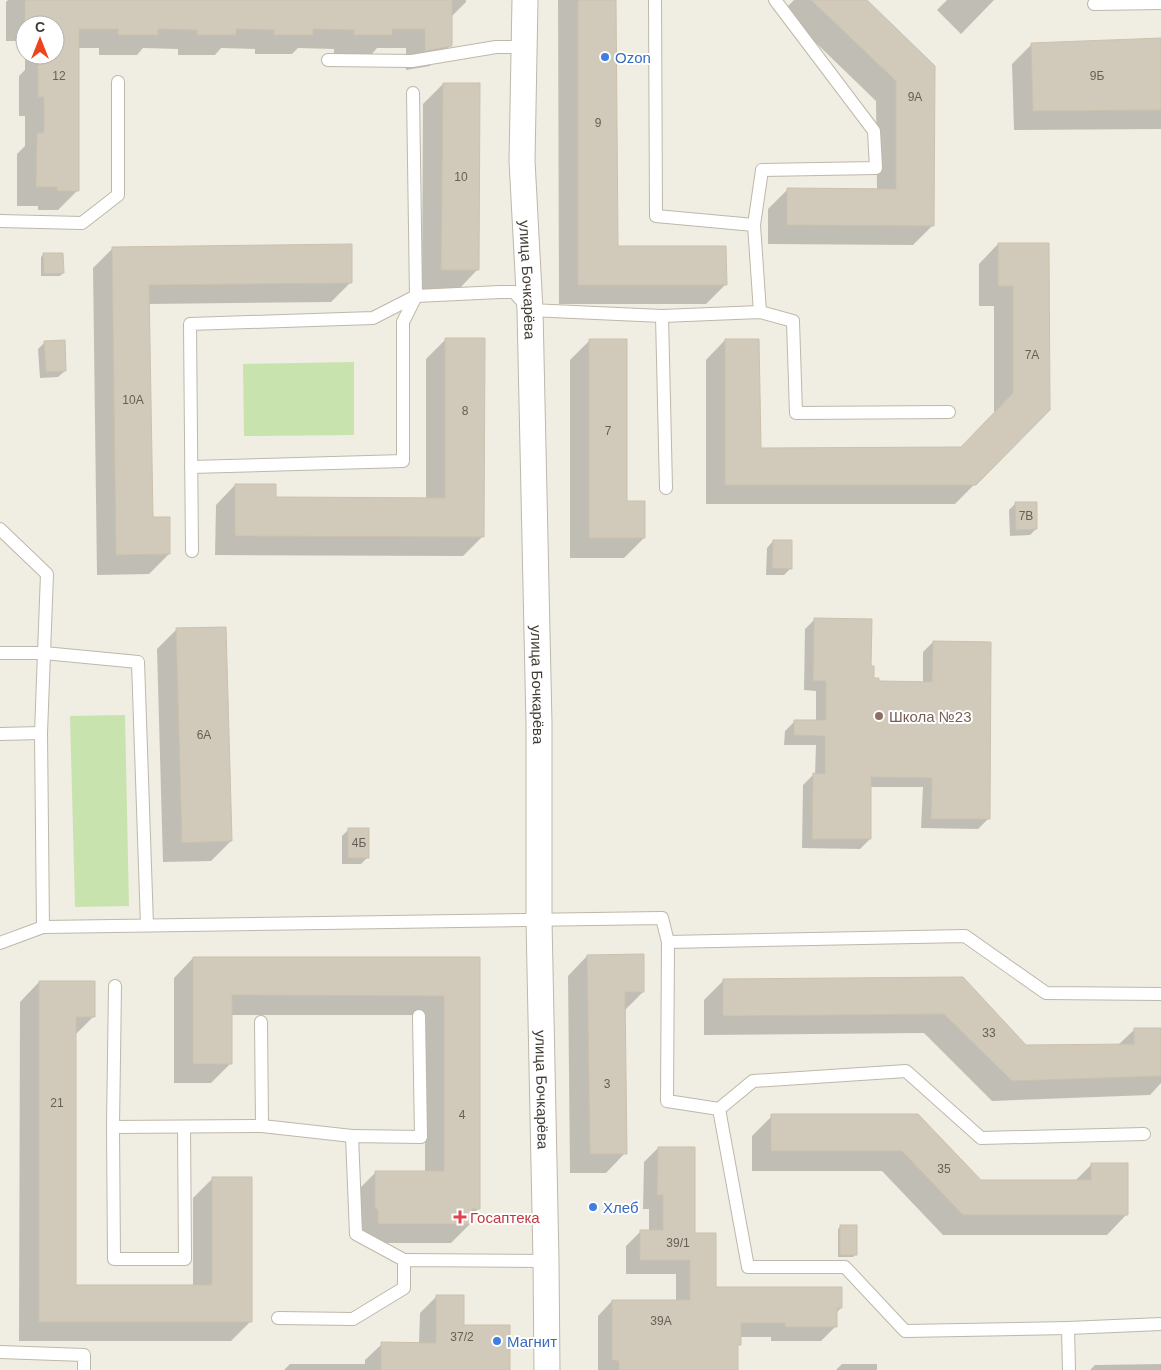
<svg xmlns="http://www.w3.org/2000/svg" width="1161" height="1370" viewBox="0 0 1161 1370" font-family="Arial,sans-serif">
  <style>
    .green { fill: #c9e3ae }
    .shadow { fill: #0003 }
    .building { fill: #d1c9ba; stroke: #cbc1ad }
    .lines { fill: none; stroke-linecap: round; stroke-linejoin: round }
    .service-casing { stroke: #beb8aa; stroke-width: 14 }
    .minor-casing { stroke: #beb8aa; stroke-width: 27 }
    .service { stroke: #fff; stroke-width: 12 }
    .minor { stroke: #fff; stroke-width: 25 }
    .shop-dot { fill: #3f7fe0; stroke: #fff; stroke-width: 2 }
    .education-dot { fill: #8d6e63; stroke: #fff; stroke-width: 2 }
    .health-dot { fill: #e0444e; stroke: #fff; stroke-width: 2 }
    .labels { text-anchor: middle; dominant-baseline: central; stroke-width: 4; stroke-linejoin: round; paint-order: stroke }
    .number-label { font-size: 12px; fill: #666056 }
    .shop-label { font-size: 15px; fill: #366cbe; stroke: #fff; text-anchor: start }
    .street-label { font-size: 15px; fill: #423d34; stroke: #fff }
    .education-label { font-size: 15px; fill: #785e54; stroke: #fff; text-anchor: start }
    .health-label { font-size: 15px; fill: #be3a42; stroke: #fff; text-anchor: start }
  </style>
  <rect width="100%" height="100%" fill="#f0ede3"/>
  <g class="green">
    <path d="M354 362V435L244 436 243 364Z"/>
    <path d="M125 715 129 906 75 907 70 716Z"/>
  </g>
  <g class="shadow">
    <path d="M8 0H466V2L450 18V46L430 66 406 70V48H377L371 55H334V49L298 48 292 54H255V49L221 48 215 55H178V49L143 48 137 55H99V48H78L77 191 58 210H38V206H17V154L25 146V116H19V76L25 70V55H55V25H25V41H6V2Z"/>
    <path d="M558 0H615L617 248 726 284 706 304H559Z"/>
    <path d="M794 0H865L934 67 933 225 913 245 768 244V209L787 190H877L876 101 783 11Z"/>
    <path d="M947 0H994L961 34 937 10Z"/>
    <path d="M1161 40V129L1014 130 1012 64 1032 44Z"/>
    <path d="M443 84 477 270 458 290 422 289 423 104Z"/>
    <path d="M998 244H1048L1049 409 955 504H706V360L725 340 760 449H961L994 414V306H979V264Z"/>
    <path d="M112 249 351 282 331 302 148 304 152 519 169 554 149 574 97 575 93 268Z"/>
    <path d="M44 254 63 273 60 276H41V257Z"/>
    <path d="M446 339 483 536 463 556 215 555 216 505 235 485 274 498 426 499V359Z"/>
    <path d="M590 340 626 502 644 538 624 558H570V360Z"/>
    <path d="M45 342 65 371 58 377 40 378 38 349Z"/>
    <path d="M1016 503 1036 529 1030 535 1010 536 1009 510Z"/>
    <path d="M773 541 791 568 784 575H766L767 548Z"/>
    <path d="M815 619 870 668 872 679 878 683H923V652L933 642 988 819 978 829 921 828 923 787H870V839L860 849 802 848 803 785 813 775H815L816 745H784L785 731 795 721H816V691L804 690 805 629Z"/>
    <path d="M177 629 231 841 211 861 163 862 157 649Z"/>
    <path d="M349 829 368 857 361 864H342V836Z"/>
    <path d="M587 956 643 992 624 1011 625 1153 606 1173H570L568 976Z"/>
    <path d="M193 958H479V1208L471 1216V1223L451 1243H359L356 1192 376 1172H425V1015H231V1063L211 1083H174V978Z"/>
    <path d="M962 978 1025 1046 1118 1045 1135 1029H1161V1083L1150 1095 992 1101 924 1033 704 1035V1000L724 980Z"/>
    <path d="M39 982 93 1017 75 1035V1286H193V1198L213 1178 251 1321 231 1341H19L20 1002Z"/>
    <path d="M772 1116H917L980 1181H1075L1091 1165 1126 1215 1107 1235H943L882 1171H752V1136Z"/>
    <path d="M658 1148 694 1234 715 1288 841 1308 835 1314V1327L821 1341H771V1337H739V1344L737 1346V1370H598V1316L612 1301H676V1274H626V1246L640 1232H649V1209H643L644 1162Z"/>
    <path d="M841 1226 856 1254 853 1257H838V1229Z"/>
    <path d="M436 1297 463 1326 509 1370H284L290 1364H365V1360L382 1344H419L420 1313Z"/>
    <path d="M842 1364H877V1370H836Z"/>
    <path d="M1161 1364V1370H1090L1095 1365Z"/>
  </g>
  <g class="building">
    <path d="M25 0H452V46L425 51V29H392V35H354V30L313 29V35H274V30L236 29V35H197V30L158 29V35H118V29H79V191H57V187H36L37 133H44V97H38V55H55V25H44V22H25Z"/>
    <path d="M578 0H616L618 246H726L727 285H578Z"/>
    <path d="M811 0H867L935 66 934 226 787 225V188L896 189V81Z"/>
    <path d="M1161 38V110L1033 111 1031 43Z"/>
    <path d="M443 83H480L479 270H441Z"/>
    <path d="M998 243H1049L1050 410 976 485H725V339H759L761 448 961 447 1013 393V286H998Z"/>
    <path d="M352 244V283L149 285 153 517H170V554L116 555 112 247Z"/>
    <path d="M43 253H63L64 273 44 274Z"/>
    <path d="M445 338H485L484 537 235 536V484H276V497L445 498Z"/>
    <path d="M589 339H627V501H645V538H589Z"/>
    <path d="M65 340 66 371 46 372 44 341Z"/>
    <path d="M1015 502H1037V529L1016 530Z"/>
    <path d="M773 540H792V569L772 568Z"/>
    <path d="M814 618 872 619 871 666H874V678H879V681L932 682 933 641 991 642 990 819H931L932 778 871 777V839H812L813 773 825 774V736L794 735V720H826V681H813Z"/>
    <path d="M226 627 232 841 182 843 176 628Z"/>
    <rect x="348" y="828" width="21" height="30"/>
    <path d="M644 954V992H625L627 1154H590L587 955Z"/>
    <path d="M193 957H480V1209H472V1224H378V1209H375V1171H444V996L232 995V1064H193Z"/>
    <path d="M963 977 1026 1045 1134 1044V1028H1161V1076L1012 1081 944 1014 723 1016V979Z"/>
    <path d="M39 981H95V1017H76V1285H212V1177H252V1322H39Z"/>
    <path d="M771 1114H918L981 1180H1091V1163H1128V1215H963L902 1151H771Z"/>
    <path d="M658 1147H695V1233H716V1287H842V1308H837V1327H785V1323H741V1345H738V1370H619V1361L612 1360V1300H690V1260H640V1230H663V1195H657Z"/>
    <rect x="840" y="1225" width="17" height="30"/>
    <path d="M436 1295H464V1325H510V1370H381V1342L436 1343Z"/>
  </g>
  <g class="lines">
    <g class="service-casing">
      <g id="service">
        <path d="M655 0 656 216 754 225"/>
        <path d="M1094 4 1161 3"/>
        <path d="M328 60 412 61 496 47H525"/>
        <path d="M413 93 416 296 500 292H514L530 310 662 316 666 488"/>
        <path d="M0 221 82 223 118 195V82"/>
        <path d="M760 312 754 225 762 170 876 168 874 131 775 0"/>
        <path d="M662 316 760 312 793 321 796 413 949 412"/>
        <path d="M191 467 403 461V322L416 296"/>
        <path d="M0 529 47 574 44 653H0"/>
        <path d="M192 551 190 324 373 318 416 296"/>
        <path d="M0 734 41 733"/>
        <path d="M43 927 41 733 44 653 138 662 147 925"/>
        <path d="M668 942 667 1101 719 1109 748 1267H845L905 1331 1068 1328"/>
        <path d="M0 943 43 927 662 918 668 942 965 936 1046 993 1161 994"/>
        <path d="M115 986 113 1127 262 1126 352 1136"/>
        <path d="M261 1022 262 1126"/>
        <path d="M719 1109 753 1081 906 1071 981 1138 1144 1134"/>
        <path d="M113 1127 114 1259H185L184 1127"/>
        <path d="M404 1260 356 1234 352 1136 421 1137 419 1016"/>
        <path d="M278 1318 353 1319 404 1288V1260L546 1261"/>
        <path d="M0 1352 84 1355V1370"/>
        <path d="M1069 1370 1068 1328 1161 1324"/>
      </g>
    </g>
    <g class="minor-casing">
      <g id="minor">
        <path id="s1" d="M525 0 522 161 530 310 539 724V920L546 1261 547 1370"/>
      </g>
    </g>
    <use href="#service" class="service"/>
    <use href="#minor" class="minor"/>
  </g>
  <g class="shop-dot">
    <circle cx="605" cy="57" r="5"/>
    <circle cx="593" cy="1207" r="5"/>
    <circle cx="497" cy="1341" r="5"/>
  </g>
  <circle class="education-dot" cx="879" cy="716" r="5"/>
  <path class="health-dot" d="M457.5 1209.5h5v5h5v5h-5v5h-5v-5h-5v-5h5z"/>
  <g class="labels">
    <g class="number-label">
      <text x="59" y="76">12</text>
      <text x="1097" y="76">9Б</text>
      <text x="915" y="97">9А</text>
      <text x="598" y="123">9</text>
      <text x="461" y="177">10</text>
      <text x="1032" y="355">7А</text>
      <text x="133" y="400">10А</text>
      <text x="465" y="411">8</text>
      <text x="608" y="431">7</text>
      <text x="1026" y="516">7В</text>
      <text x="204" y="735">6А</text>
      <text x="359" y="843">4Б</text>
      <text x="989" y="1033">33</text>
      <text x="607" y="1084">3</text>
      <text x="57" y="1103">21</text>
      <text x="462" y="1115">4</text>
      <text x="944" y="1169">35</text>
      <text x="678" y="1243">39/1</text>
      <text x="661" y="1321">39А</text>
      <text x="462" y="1337">37/2</text>
    </g>
    <g class="shop-label">
      <text x="615" y="57">Ozon</text>
      <text x="603" y="1207">Хлеб</text>
      <text x="507" y="1341">Магнит</text>
    </g>
    <g class="street-label">
      <text stroke="none"><textPath href="#s1" startOffset="280">улица Бочкарёва</textPath></text>
      <text stroke="none"><textPath href="#s1" startOffset="685">улица Бочкарёва</textPath></text>
      <text stroke="none"><textPath href="#s1" startOffset="1090">улица Бочкарёва</textPath></text>
    </g>
    <g class="education-label">
      <text x="889" y="716">Школа №23</text>
    </g>
    <g class="health-label">
      <text x="470" y="1217">Госаптека</text>
    </g>
  </g>
  <g transform="translate(40 40)"><circle r="24" fill="#ffffff" stroke="#b3b1ae"/>
  <path d="M0-4L9 19L0 12L-9 19Z" fill="#ec441f"/>
  <text y="-8" font-size="14" font-weight="bold" text-anchor="middle" fill="#423d34">С</text>
  </g>
</svg>
